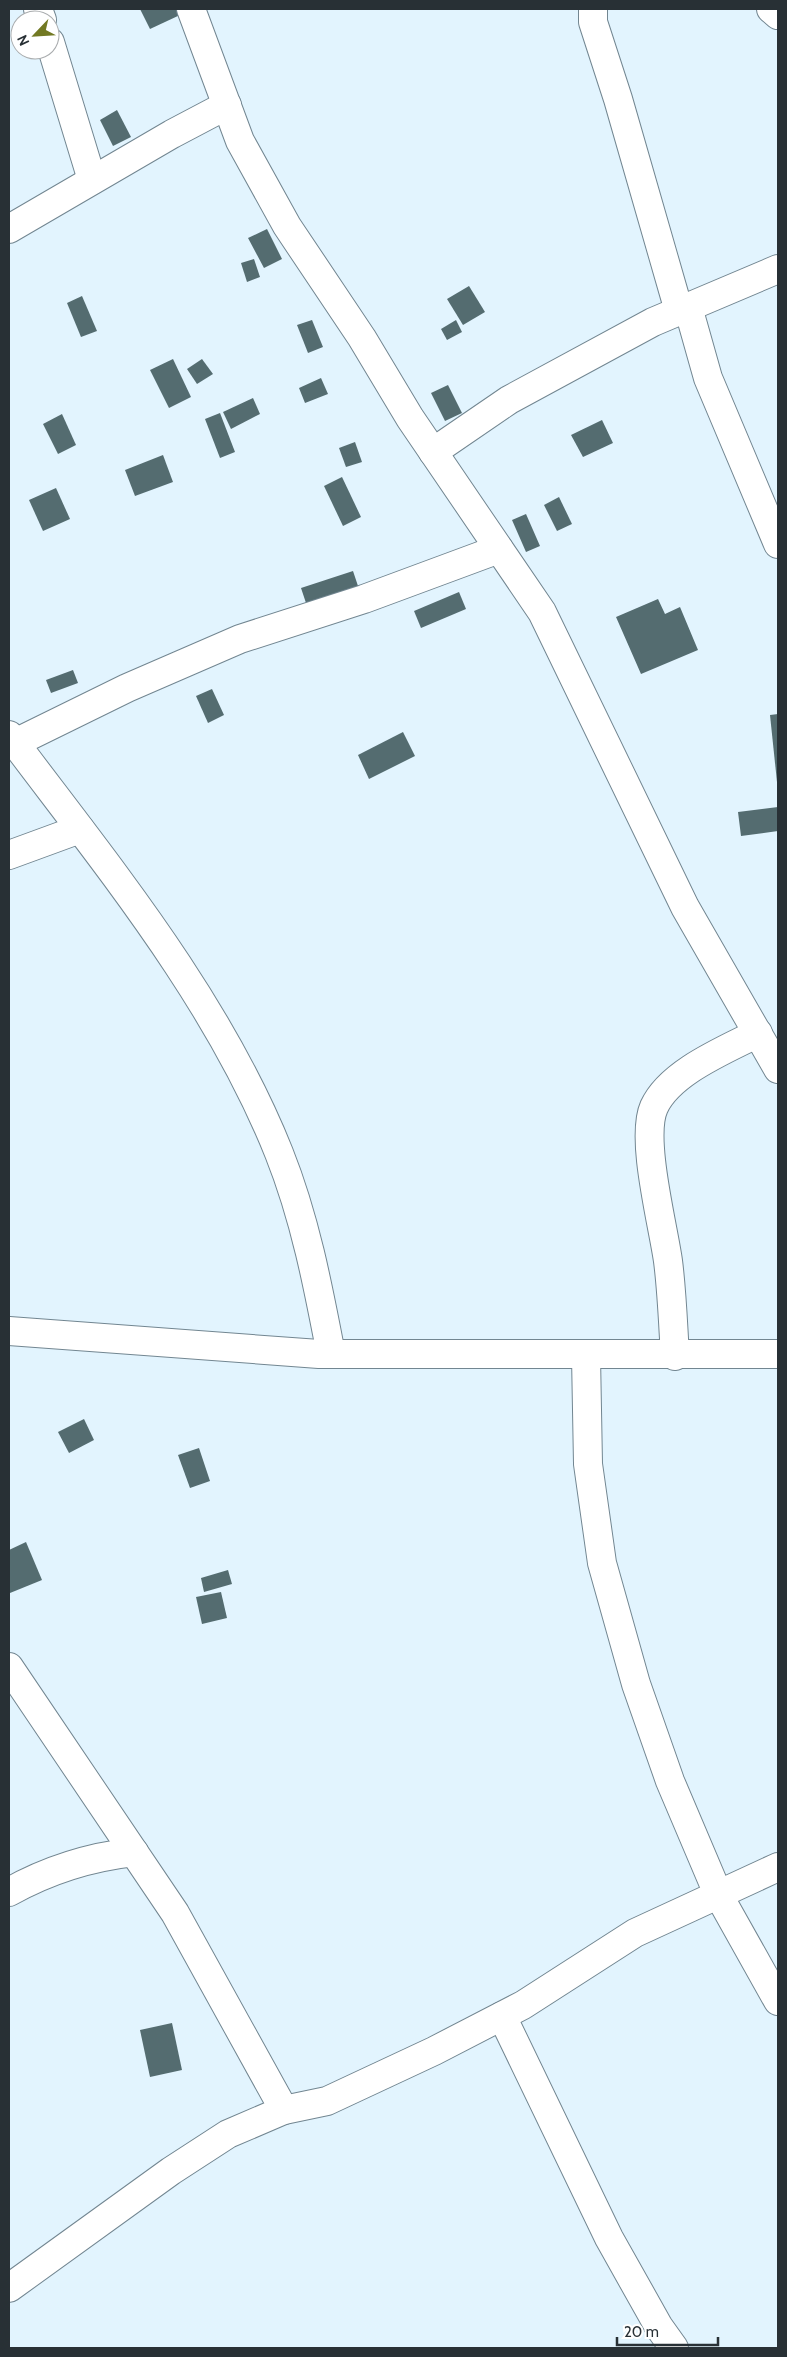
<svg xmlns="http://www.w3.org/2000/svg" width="787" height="2357" viewBox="0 0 787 2357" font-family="Cabin,sans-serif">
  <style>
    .building { fill: #546c70 }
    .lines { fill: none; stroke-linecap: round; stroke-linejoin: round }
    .minor-casing { stroke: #728691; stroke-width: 30 }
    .minor { stroke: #fff; stroke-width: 28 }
  </style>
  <rect width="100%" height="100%" fill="#e2f4fe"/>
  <g class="building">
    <path d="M140 9H177L180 15 150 29Z"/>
    <path d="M117 110 131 137 113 146 100 120Z"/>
    <path d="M267 229 282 259 264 268 248 238Z"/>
    <path d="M254 259 260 277 247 282 241 263Z"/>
    <path d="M469 286 485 312 463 325 447 299Z"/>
    <path d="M82 296 97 331 81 337 67 303Z"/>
    <path d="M312 320 323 347 308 353 297 325Z"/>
    <path d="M456 320 462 332 447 340 441 329Z"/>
    <path d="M173 359 191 397 169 408 150 370Z"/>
    <path d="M202 359 213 374 197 384 187 369Z"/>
    <path d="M321 378 328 394 305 403 299 388Z"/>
    <path d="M448 385 462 413 445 421 431 393Z"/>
    <path d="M253 398 260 414 231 429 223 412Z"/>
    <path d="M220 413 235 452 220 458 205 419Z"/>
    <path d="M62 414 76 445 58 454 43 424Z"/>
    <path d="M602 420 613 443 583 457 571 435Z"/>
    <path d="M355 442 362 462 346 467 339 448Z"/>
    <path d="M163 455 173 482 135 496 125 470Z"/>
    <path d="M342 477 361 517 343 526 324 486Z"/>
    <path d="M56 488 70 519 43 531 29 500Z"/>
    <path d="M559 497 572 524 557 531 544 505Z"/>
    <path d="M526 514 540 546 526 552 512 520Z"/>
    <path d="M353 571 361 595 309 612 301 588Z"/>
    <path d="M459 592 466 609 421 628 414 611Z"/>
    <path d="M658 599 665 614 680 607 698 650 641 674 616 617Z"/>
    <path d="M73 670 78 683 51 693 46 680Z"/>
    <path d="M212 689 224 715 208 723 196 696Z"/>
    <path d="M778 714V782H777L770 715Z"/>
    <path d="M403 732 415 756 369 779 358 755Z"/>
    <path d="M778 807V831L741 836 738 812Z"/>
    <path d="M84 1419 94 1440 69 1453 58 1432Z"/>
    <path d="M199 1448 210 1481 190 1488 178 1455Z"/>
    <path d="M26 1542 42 1580 10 1593 9 1550Z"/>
    <path d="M228 1570 232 1584 204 1592 201 1578Z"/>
    <path d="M221 1592 227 1618 202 1624 196 1597Z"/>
    <path d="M172 2023 182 2070 150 2077 140 2030Z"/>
  </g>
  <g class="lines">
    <g class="minor-casing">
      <g id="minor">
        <path d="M38 9 42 20"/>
        <path d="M191 9 240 141 287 226 362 338 410 418 542 612 685 907 778 1069"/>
        <path d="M593 9V22L618 99 679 311"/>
        <path d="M771 9 778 15"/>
        <path d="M50 42 92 180"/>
        <path d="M9 229 172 134 227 105"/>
        <path d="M688 307 708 378 778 544"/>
        <path d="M433 452 509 400 653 322 778 269"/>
        <path d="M9 735C108 867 217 998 279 1153 305 1218 318 1286 331 1354"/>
        <path d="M15 743 127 688 240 639 364 599 499 549"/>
        <path d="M9 855 80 829"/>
        <path d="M9 1331 319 1354H778"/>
        <path d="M586 1356 588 1464 602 1563 636 1684 670 1781 718 1894 778 2001"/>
        <path d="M675 1356C673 1324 672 1292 668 1261 663 1225 640 1138 654 1107 670 1072 725 1050 758 1033"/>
        <path d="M9 1667 175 1913 284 2110"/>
        <path d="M9 1892C48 1870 90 1857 134 1852"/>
        <path d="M502 2016 609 2238 659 2327 674 2348"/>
        <path d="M9 2288 171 2171 228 2134 284 2110 327 2101 434 2051 523 2005 635 1933 778 1867"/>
      </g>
    </g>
    <use href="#minor" class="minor"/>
  </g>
  <rect width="787" height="2357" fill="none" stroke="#283035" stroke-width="20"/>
  <g transform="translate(35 35) rotate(245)"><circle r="24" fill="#ffffff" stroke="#a9acae"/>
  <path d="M0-4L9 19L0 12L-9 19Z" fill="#727923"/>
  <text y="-8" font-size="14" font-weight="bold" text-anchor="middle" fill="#283035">N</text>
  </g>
  <path d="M617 2337v8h101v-8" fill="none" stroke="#283035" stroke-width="2.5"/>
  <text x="624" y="2337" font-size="15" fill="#283035" stroke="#ffffff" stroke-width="4" paint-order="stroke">20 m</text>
</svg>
